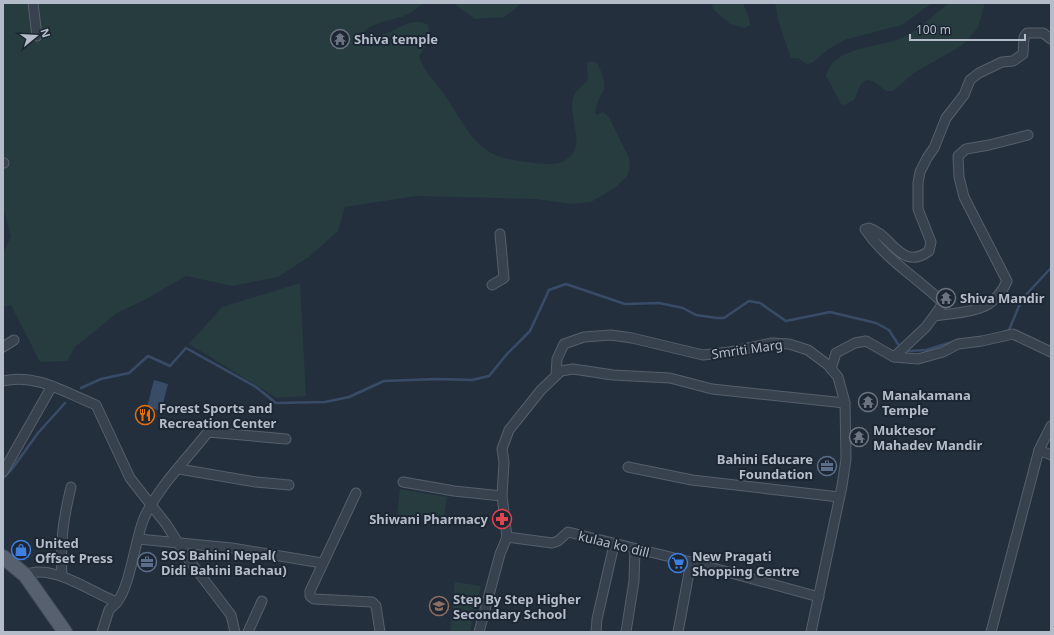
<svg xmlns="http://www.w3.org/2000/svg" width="1054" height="635" viewBox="0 0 1054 635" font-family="'Noto Sans',sans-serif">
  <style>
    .green { fill: #263c3f }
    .water { fill: #394c67 }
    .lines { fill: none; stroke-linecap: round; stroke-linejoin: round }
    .stream { stroke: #394c67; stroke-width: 2.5 }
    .minor-casing { stroke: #565f6c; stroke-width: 11 }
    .primary-casing { stroke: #414a57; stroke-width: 16 }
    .minor { stroke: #38414e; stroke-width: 9 }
    .primary { stroke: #56606e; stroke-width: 14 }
    .labels { text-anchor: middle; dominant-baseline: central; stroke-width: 4; stroke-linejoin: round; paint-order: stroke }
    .poi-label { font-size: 13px; font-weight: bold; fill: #b4bcc9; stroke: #1d2633; text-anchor: start }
    .street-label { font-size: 13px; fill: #b4bcc9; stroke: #1d2633 }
  </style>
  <rect width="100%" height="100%" fill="#242f3e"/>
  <g class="green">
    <path d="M3 3H423C403 23 387 16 365 30V34C387 44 408 12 428 25 432 38 426 46 419 56 424 72 435 81 444 94 457 112 469 139 488 151 502 160 519 161 535 163 550 165 563 166 573 153 583 139 567 112 574 96 576 90 584 84 588 80L587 63 592 61 598 64C612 97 599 86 595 113L597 115 603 112 609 117 629 158 630 168 627 176 616 187 591 202 572 204 536 199 416 196 345 207 338 231 310 256 278 277 232 286 186 276 146 299 117 313 75 347 67 361 40 362 11 305 3 307V254L11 236 3 206Z"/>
    <path d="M453 3H520L515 9 504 17 475 19Z"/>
    <path d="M712 3H743L749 18 750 25 744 28 730 24 713 9Z"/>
    <path d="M775 3H932L902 25 847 39 830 48 812 63 807 64 798 58H791L779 23Z"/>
    <path d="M949 3H985L978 28 961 46 914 73 893 91H886L873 81 867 80 861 84 854 100 845 105 841 104 826 76C834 43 887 49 910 34 924 25 936 13 949 3Z"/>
    <path d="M300 283 306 396 277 398 189 344 222 307Z"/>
    <path d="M400 489 447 497 444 518 397 515Z"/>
    <path d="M455 582 481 586 470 632 450 631Z"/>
  </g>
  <path class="water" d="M154 380 168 384 161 411 147 407Z"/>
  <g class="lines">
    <g class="stream">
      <path d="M1003 332 1009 330 1022 299 1051 268"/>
      <path d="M909 351 926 350 962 339"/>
      <path d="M81 388 101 379 129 373 148 356 170 366 186 348 256 387 276 403 325 402 349 397 384 381 438 379 472 380 489 376 507 354 530 331 549 290 566 284 625 304 659 303 683 308 696 315 717 318H724L749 301 760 303 786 321 830 312 876 323 889 330 898 344"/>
      <path d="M3 478 12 469 38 433 65 403"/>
    </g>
    <g class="minor-casing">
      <g id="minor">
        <path d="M33 3 37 36"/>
        <path d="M3 163H4"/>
        <path d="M492 285 504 278 500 234"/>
        <path d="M935 316C966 311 993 314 1007 281L964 197 959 177 958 156 966 149 989 145 1028 135"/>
        <path d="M3 347 14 340"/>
        <path d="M894 357 926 327 942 305 941 301C916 277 884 258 865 229L869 228C891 234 901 272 929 251L931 242 918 209V183L920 172 927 158 934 148 946 118 964 95 970 80 979 73 1002 62 1013 61 1023 54 1024 37 1027 33H1043L1051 39"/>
        <path d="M831 369 836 353 855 343 866 341 894 357 918 359 943 352 958 344 982 341 1013 334 1051 352"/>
        <path d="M556 375 557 359 564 344 584 337 611 335 632 338 703 355 730 352 772 343 789 344 808 350 828 365 838 377 845 403 846 459 842 486 811 632"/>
        <path d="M3 381C36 373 66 393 96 405L130 478 166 524 189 560 231 615 235 632"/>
        <path d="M1039 450 1051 455"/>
        <path d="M628 467 692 480 839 497"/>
        <path d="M179 469 256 482 289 485"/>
        <path d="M3 472 52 386"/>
        <path d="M403 482 454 491 502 496"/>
        <path d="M356 493 310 591V596L314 599 372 602 376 606 380 632"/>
        <path d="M507 537 502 496 504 462 502 449 509 430 541 390 561 371 573 369 613 375 670 378 712 389 845 403"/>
        <path d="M507 537 552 543 558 541 568 532 691 562 819 597"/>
        <path d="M138 539 232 548 322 563"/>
        <path d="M25 575C51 562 92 593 117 602L109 610 102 632"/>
        <path d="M62 576C60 542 63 520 71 487"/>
        <path d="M117 602C130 587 135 540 144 518 159 486 186 460 208 432L286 439"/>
        <path d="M248 632 262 601"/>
        <path d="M479 632 500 554 507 537"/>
        <path d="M596 632 597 619 614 545"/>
        <path d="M626 632 634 581 635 549"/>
        <path d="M678 632 691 562"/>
        <path d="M991 632 1039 450 1051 426"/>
      </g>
    </g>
    <g class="primary-casing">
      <path id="primary" d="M3 557 25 575 65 632"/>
    </g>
    <use href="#minor" class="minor"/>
    <use href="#primary" class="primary"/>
  </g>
  <defs>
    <g id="temple-ring" transform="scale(1)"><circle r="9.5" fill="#1d2633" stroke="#6b7280" stroke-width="1.5"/><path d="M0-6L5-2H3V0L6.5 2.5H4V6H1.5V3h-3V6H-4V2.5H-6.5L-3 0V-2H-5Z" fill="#6b7280"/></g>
    <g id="restaurant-ring" transform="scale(1)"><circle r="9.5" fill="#1d2633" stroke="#e8710a" stroke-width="1.5"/><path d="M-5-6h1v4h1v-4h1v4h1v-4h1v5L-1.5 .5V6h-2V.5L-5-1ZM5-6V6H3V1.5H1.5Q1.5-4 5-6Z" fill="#e8710a"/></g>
    <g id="office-ring" transform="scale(1)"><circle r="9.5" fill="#1d2633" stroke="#5c6f8a" stroke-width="1.5"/><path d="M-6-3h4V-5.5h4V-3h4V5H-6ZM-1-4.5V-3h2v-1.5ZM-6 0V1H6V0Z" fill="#5c6f8a"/></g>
    <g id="pharmacy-ring" transform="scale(1)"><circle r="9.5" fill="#1d2633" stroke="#e0444e" stroke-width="1.5"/><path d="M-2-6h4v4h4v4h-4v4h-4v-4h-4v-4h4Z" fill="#e0444e"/></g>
    <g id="shop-ring" transform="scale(1)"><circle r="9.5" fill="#1d2633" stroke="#3f7fe0" stroke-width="1.5"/><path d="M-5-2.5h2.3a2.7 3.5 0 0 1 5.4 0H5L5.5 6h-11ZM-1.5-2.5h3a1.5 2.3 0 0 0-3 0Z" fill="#3f7fe0"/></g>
    <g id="supermarket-ring" transform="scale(1)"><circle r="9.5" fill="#1d2633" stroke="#3f7fe0" stroke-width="1.5"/><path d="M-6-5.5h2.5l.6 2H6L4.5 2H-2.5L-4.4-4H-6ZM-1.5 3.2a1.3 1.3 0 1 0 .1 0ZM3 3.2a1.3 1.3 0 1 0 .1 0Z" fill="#3f7fe0"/></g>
    <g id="school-ring" transform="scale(1)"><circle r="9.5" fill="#1d2633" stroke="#8d6e63" stroke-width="1.5"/><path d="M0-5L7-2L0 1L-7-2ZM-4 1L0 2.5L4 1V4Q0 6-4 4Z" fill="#8d6e63"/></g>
  </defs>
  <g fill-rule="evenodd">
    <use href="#temple-ring" x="340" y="39"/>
    <use href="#temple-ring" x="946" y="298"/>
    <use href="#temple-ring" x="868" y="402"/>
    <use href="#restaurant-ring" x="145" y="415"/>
    <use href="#temple-ring" x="859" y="437"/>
    <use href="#office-ring" x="827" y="466"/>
    <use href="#pharmacy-ring" x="502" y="519"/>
    <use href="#shop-ring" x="21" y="550"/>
    <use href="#office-ring" x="147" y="562"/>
    <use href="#supermarket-ring" x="678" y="563"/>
    <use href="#school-ring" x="439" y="606"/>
  </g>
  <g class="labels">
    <g class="poi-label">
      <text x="354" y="39">Shiva temple</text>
      <text x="960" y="298">Shiva Mandir</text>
      <text x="882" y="395">Manakamana<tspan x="882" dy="15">Temple</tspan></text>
      <text x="159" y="408">Forest Sports and<tspan x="159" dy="15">Recreation Center</tspan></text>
      <text x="873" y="430">Muktesor<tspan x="873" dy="15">Mahadev Mandir</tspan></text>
      <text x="813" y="459" text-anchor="end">Bahini Educare<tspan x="813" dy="15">Foundation</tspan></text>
      <text x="488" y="519" text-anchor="end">Shiwani Pharmacy</text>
      <text x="35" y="543">United<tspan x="35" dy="15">Offset Press</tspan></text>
      <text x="161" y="555">SOS Bahini Nepal(<tspan x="161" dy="15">Didi Bahini Bachau)</tspan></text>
      <text x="692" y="556">New Pragati<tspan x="692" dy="15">Shopping Centre</tspan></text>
      <text x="453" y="599">Step By Step Higher<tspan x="453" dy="15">Secondary School</tspan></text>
    </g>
    <g class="street-label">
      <text transform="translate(747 349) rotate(-8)">Smriti Marg</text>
      <text transform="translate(614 544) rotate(14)">kulaa ko dill</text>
    </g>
  </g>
  <rect width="1054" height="635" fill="none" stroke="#b4bcc9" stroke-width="8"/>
  <g transform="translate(36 36) rotate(72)" stroke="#1d2633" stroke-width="3" paint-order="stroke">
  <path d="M0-3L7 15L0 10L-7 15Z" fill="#b4bcc9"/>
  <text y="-6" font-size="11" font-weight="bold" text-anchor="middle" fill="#b4bcc9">N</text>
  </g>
  <path d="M910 34v6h115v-6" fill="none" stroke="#b4bcc9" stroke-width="2"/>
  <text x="916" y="34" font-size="12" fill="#b4bcc9" stroke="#1d2633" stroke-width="3" paint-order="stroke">100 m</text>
</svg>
